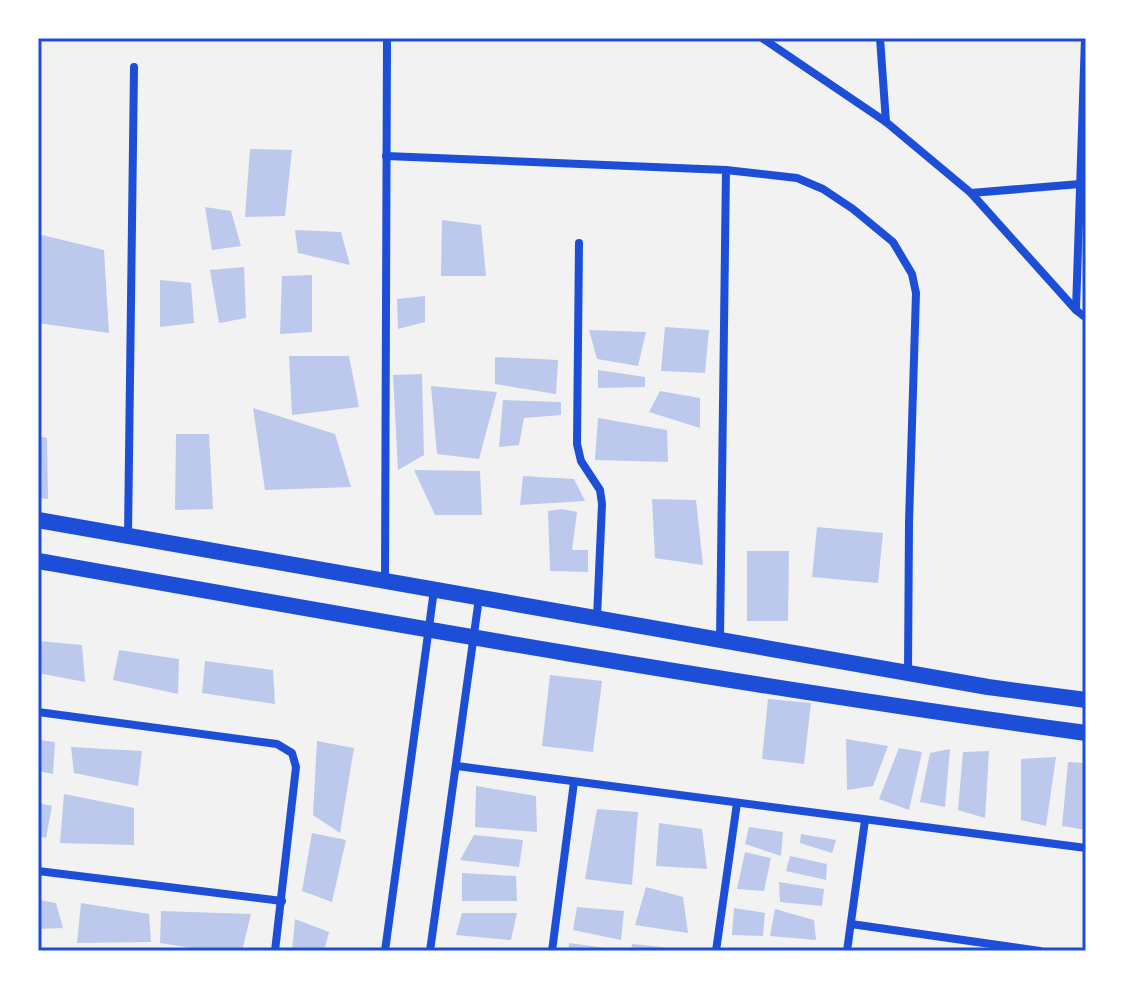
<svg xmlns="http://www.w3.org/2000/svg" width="1124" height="989" viewBox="0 0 1124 989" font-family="'Public Sans',sans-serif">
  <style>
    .building { fill: #bdc9ec }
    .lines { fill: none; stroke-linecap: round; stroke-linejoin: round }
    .minor { stroke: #1d4ed8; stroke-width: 8 }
    .secondary { stroke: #1d4ed8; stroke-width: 16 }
    .neatline { fill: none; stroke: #1d4ed8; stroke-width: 3 }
  </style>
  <rect width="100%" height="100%" fill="#f2f2f2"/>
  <g class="building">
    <path d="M250 149 292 150 285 216 245 217Z"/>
    <path d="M205 207 231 211 241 246 212 250Z"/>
    <path d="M442 220 481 225 486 276H441Z"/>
    <path d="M295 230 341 232 350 265 298 253Z"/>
    <path d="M38 234 104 250 109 333 38 323Z"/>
    <path d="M244 267 246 318 219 323 210 270Z"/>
    <path d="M312 275V332L280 334 282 276Z"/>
    <path d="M160 280 191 283 194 323 160 327Z"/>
    <path d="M425 296V322L398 329 397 299Z"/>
    <path d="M665 327 709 330 705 373 661 371Z"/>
    <path d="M589 330 646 332 638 366 597 359Z"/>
    <path d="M289 356H349L359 407 292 415Z"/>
    <path d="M495 357 558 360 556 394 495 384Z"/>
    <path d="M598 370 645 377V387L598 388Z"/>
    <path d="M422 374 424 455 398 470 393 375Z"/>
    <path d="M431 386 497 392 479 459 437 454Z"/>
    <path d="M660 391 700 398V428L649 412Z"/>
    <path d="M503 400 561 402V415L524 418 519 445 499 447Z"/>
    <path d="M253 408 335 434 351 487 265 490Z"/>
    <path d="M598 418 667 430 668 462 595 460Z"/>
    <path d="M176 434H209L213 509 175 510Z"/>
    <path d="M38 436 47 438 48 499 38 498Z"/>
    <path d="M414 470 480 471 482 515H435Z"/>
    <path d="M523 476 574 479 585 501 520 505Z"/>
    <path d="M652 499 696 500 703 565 655 558Z"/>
    <path d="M562 509 577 512 572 550H588V572L550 571 548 511Z"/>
    <path d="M817 527 883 533 878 583 812 577Z"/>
    <path d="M747 551H789L788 621H747Z"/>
    <path d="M38 641 82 645 85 682 38 673Z"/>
    <path d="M119 650 179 659 178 694 113 680Z"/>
    <path d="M205 661 273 670 275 704 202 693Z"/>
    <path d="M550 675 602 681 593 752 542 746Z"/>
    <path d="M768 699 811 703 804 764 762 759Z"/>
    <path d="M846 739 888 746 873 786 847 790Z"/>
    <path d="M38 740 55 742 53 774 38 771Z"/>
    <path d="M317 741 354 748 340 833 313 815Z"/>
    <path d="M71 747 142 751 138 786 74 773Z"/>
    <path d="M899 748 922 752 909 810 879 799Z"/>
    <path d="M950 749 945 807 920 802 930 753Z"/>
    <path d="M989 751 985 818 958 810 963 752Z"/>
    <path d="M1056 757 1046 826 1021 820V759Z"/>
    <path d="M1068 762 1086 763V830L1062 826Z"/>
    <path d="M476 786 536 796 537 832 475 827Z"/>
    <path d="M64 794 134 808V845L60 843Z"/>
    <path d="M38 803 52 806 46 838 38 836Z"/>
    <path d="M597 809 638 812 632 885 585 879Z"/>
    <path d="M659 823 702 829 707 869 656 866Z"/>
    <path d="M749 827 783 832 781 856 745 844Z"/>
    <path d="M312 833 346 840 332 902 302 891Z"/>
    <path d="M801 834 836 840 832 853 800 843Z"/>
    <path d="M474 835 523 840 519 867 460 860Z"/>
    <path d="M745 852 771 858 764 891 737 889Z"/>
    <path d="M790 856 827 864 826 880 786 871Z"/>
    <path d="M462 873 516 876 517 901H462Z"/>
    <path d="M779 882 824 889 822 906 780 902Z"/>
    <path d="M646 887 683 897 688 933 635 925Z"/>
    <path d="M38 900 56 903 63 928 38 929Z"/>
    <path d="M81 903 149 914 151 942 77 943Z"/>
    <path d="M577 907 624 911 621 940 573 930Z"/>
    <path d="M734 908 765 913 763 936 732 935Z"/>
    <path d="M775 909 814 920 816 940 770 936Z"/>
    <path d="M161 911 251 914 242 951H211L160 943Z"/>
    <path d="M462 913H517L511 940 456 935Z"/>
    <path d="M295 919 329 932 324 951H292Z"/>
    <path d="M569 943 613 949V951H568Z"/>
    <path d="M632 944 681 949V951H631Z"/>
  </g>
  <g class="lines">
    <g class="minor">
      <path d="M762 38 886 122 971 193 1080 184"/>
      <path d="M880 38 886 122"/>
      <path d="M1085 38 1076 310 1086 318"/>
      <path d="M386 156 726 170 720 639"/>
      <path d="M726 170 797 178 823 189 853 209 893 242 912 274 916 293 909 522 908 672"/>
      <path d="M971 193 1076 310"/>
      <path d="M579 243 577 444 581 461 600 490 602 504 597 618"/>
      <path d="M128 535 134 67"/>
      <path d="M385 580 387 38"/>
      <path d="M38 712 277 744 292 753 296 767 275 951"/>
      <path d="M457 766 1086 848"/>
      <path d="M38 871 282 901"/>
      <path d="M851 924 1040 951"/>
      <path d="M385 951 434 590"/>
      <path d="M430 951 479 598"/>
      <path d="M552 951 574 782"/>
      <path d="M716 951 737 803"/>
      <path d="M847 951 865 820"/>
    </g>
    <g class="secondary">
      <path d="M38 520 988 687 1086 700"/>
      <path d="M38 561C387 623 735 685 1086 733"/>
    </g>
  </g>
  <rect width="1124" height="989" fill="none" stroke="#ffffff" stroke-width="80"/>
  <rect x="40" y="40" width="1044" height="909" class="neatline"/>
</svg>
